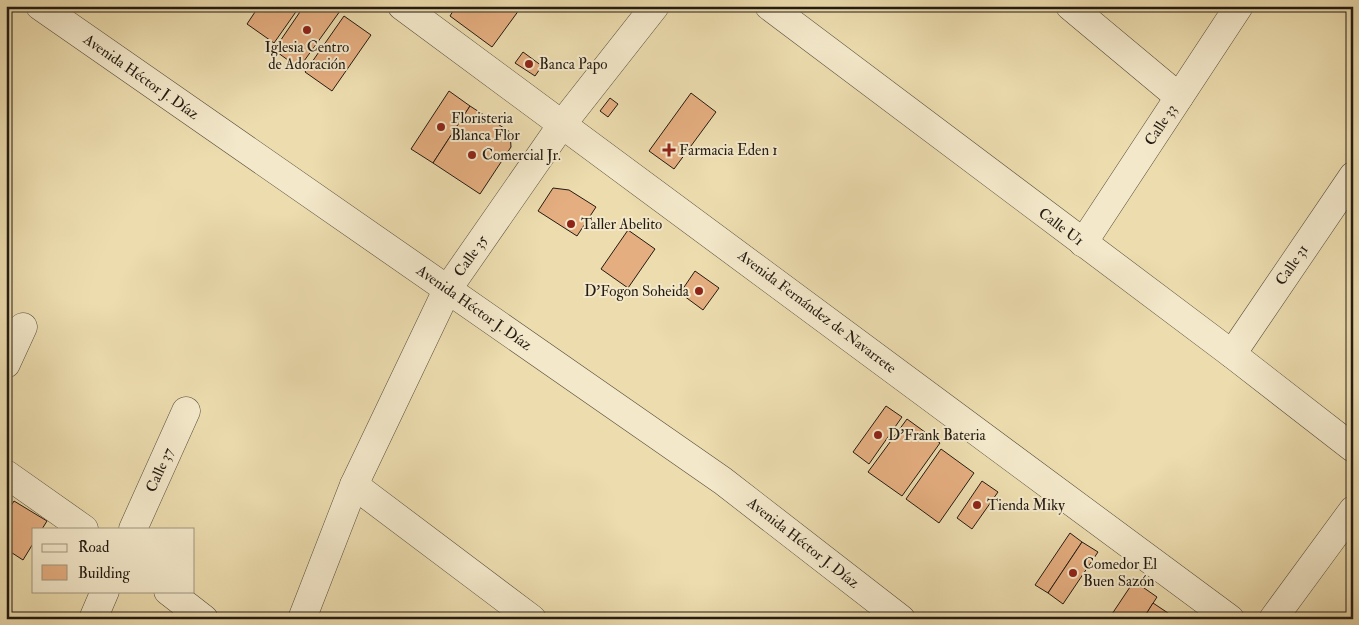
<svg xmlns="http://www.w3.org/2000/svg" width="1359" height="625" viewBox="0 0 1359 625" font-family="'IM FELL Double Pica',serif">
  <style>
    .building { fill: #e5ae80; stroke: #231b12 }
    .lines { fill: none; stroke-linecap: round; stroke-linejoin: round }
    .minor-casing { stroke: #554b39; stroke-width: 29 }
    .tertiary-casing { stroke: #554b39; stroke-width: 29 }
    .minor { stroke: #f3e8ca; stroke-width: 28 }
    .tertiary { stroke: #f3e8ca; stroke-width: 28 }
    .poi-dot { fill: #8f2418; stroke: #f3e8ca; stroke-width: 2 }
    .labels { text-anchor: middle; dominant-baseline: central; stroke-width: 4; stroke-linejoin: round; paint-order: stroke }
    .poi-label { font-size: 15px; fill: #231b12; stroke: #f3e8ca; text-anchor: start }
    .street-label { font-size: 15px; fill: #231b12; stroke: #f3e8ca }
  </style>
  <rect width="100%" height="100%" fill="#ecdcae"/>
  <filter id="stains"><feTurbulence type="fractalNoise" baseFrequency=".004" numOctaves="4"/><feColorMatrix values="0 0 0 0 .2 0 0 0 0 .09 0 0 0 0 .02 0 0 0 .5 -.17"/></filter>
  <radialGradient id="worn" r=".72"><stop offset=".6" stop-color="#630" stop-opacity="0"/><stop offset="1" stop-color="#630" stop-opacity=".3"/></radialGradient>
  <g class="building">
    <path d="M259 6H300L274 43 247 24Z"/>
    <path d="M304 6H333L340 11 299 68 274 50Z"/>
    <path d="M456 6H522L492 47 450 16Z"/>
    <path d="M344 16 371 35 332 91 305 72Z"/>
    <path d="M523 52 542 66 535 76 515 63Z"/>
    <path d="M449 91 470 106 433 163 411 149Z"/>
    <path d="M691 93 716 112 674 169 649 151Z"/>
    <path d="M610 98 618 104 608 117 600 111Z"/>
    <path d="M470 106 510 132 511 147 480 194 433 163Z"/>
    <path d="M553 188 569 190 596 207 577 236 538 211Z"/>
    <path d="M628 230 655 249 628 288 601 269Z"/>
    <path d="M695 271 719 288 703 310 680 293Z"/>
    <path d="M886 406 902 417 869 464 853 452Z"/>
    <path d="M907 419 940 443 902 496 868 472Z"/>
    <path d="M941 449 974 473 939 523 906 499Z"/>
    <path d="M982 481 998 492 972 529 957 518Z"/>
    <path d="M14 501 47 521 42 529H34V542L23 560 6 549V514Z"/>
    <path d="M1070 533 1082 542 1048 593 1035 585Z"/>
    <path d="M1082 542 1098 552 1063 604 1048 593Z"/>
    <path d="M1134 581 1157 597 1143 619H1112L1110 617Z"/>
    <path d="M1153 603 1177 619H1143Z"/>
  </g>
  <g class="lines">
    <g class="minor-casing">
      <g id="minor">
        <path d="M769 6 1232 354 1353 448"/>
        <path d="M1070 6 1179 97"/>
        <path d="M1083 243 1239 6"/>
        <path d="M1232 354 1353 176"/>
        <path d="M6 364 23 327"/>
        <path d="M6 474 84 529"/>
        <path d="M354 485 532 619"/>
        <path d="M133 529 186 411"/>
        <path d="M168 591 204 619"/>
        <path d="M93 619 105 591"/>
        <path d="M302 619 354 485 447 290 563 123 655 6"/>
        <path d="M1273 619 1353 510"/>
      </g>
    </g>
    <g class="tertiary-casing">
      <g id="tertiary">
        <path d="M40 6 723 481 901 619"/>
        <path d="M402 6 1230 619"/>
      </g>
    </g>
    <use href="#minor" class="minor"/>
    <use href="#tertiary" class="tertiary"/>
  </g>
  <g class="poi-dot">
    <circle cx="307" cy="30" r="5"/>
    <circle cx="529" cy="64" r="5"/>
    <circle cx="441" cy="127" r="5"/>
    <path d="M666.5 142.5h5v5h5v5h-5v5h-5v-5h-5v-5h5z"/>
    <circle cx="472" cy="155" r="5"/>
    <circle cx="571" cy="224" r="5"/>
    <circle cx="699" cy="291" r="5"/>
    <circle cx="878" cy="435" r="5"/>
    <circle cx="977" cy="505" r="5"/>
    <circle cx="1073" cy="573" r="5"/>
  </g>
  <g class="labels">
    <g class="poi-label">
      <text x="307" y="47" text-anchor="middle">Iglesia Centro<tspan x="307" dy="17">de Adoración</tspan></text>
      <text x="539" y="64">Banca Papo</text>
      <text x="451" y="118">Floristeria<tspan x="451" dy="17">Blanca Flor</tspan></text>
      <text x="679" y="150">Farmacia Eden 1</text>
      <text x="482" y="155">Comercial Jr.</text>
      <text x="581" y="224">Taller Abelito</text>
      <text x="689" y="291" text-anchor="end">D'Fogon Soheida</text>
      <text x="888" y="435">D'Frank Bateria</text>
      <text x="987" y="505">Tienda Miky</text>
      <text x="1083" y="564">Comedor El<tspan x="1083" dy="17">Buen Sazón</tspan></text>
    </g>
    <g class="street-label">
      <text transform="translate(141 77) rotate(35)">Avenida Héctor J. Díaz</text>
      <text transform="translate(1161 125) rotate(-57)">Calle 33</text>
      <text transform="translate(1061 227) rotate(37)">Calle U1</text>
      <text transform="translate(471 256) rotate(-55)">Calle 35</text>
      <text transform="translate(1292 265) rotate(-56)">Calle 31</text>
      <text transform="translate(474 308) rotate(35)">Avenida Héctor J. Díaz</text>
      <text transform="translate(817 312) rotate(37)">Avenida Fernández de Navarrete</text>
      <text transform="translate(160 470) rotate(-66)">Calle 37</text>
      <text transform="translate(803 543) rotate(38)">Avenida Héctor J. Díaz</text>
    </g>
  </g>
  <rect width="1359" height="625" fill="none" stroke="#ecdcae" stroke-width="25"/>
  <rect x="8" y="8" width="1344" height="610" fill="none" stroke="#231b12" stroke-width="2.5"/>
  <rect x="12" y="12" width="1334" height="600" fill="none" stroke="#231b12"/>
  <rect x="32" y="528" width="162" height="65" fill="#f3e8ca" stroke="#a09680"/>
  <rect x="42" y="544" width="25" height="8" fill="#f3e8ca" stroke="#a09680"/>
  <text x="78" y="552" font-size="15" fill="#231b12">Road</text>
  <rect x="42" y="565" width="25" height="15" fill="#e5ae80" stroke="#a09680"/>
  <text x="78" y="578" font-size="15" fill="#231b12">Building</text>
  <rect width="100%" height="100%" filter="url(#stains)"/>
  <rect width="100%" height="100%" fill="url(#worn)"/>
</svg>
